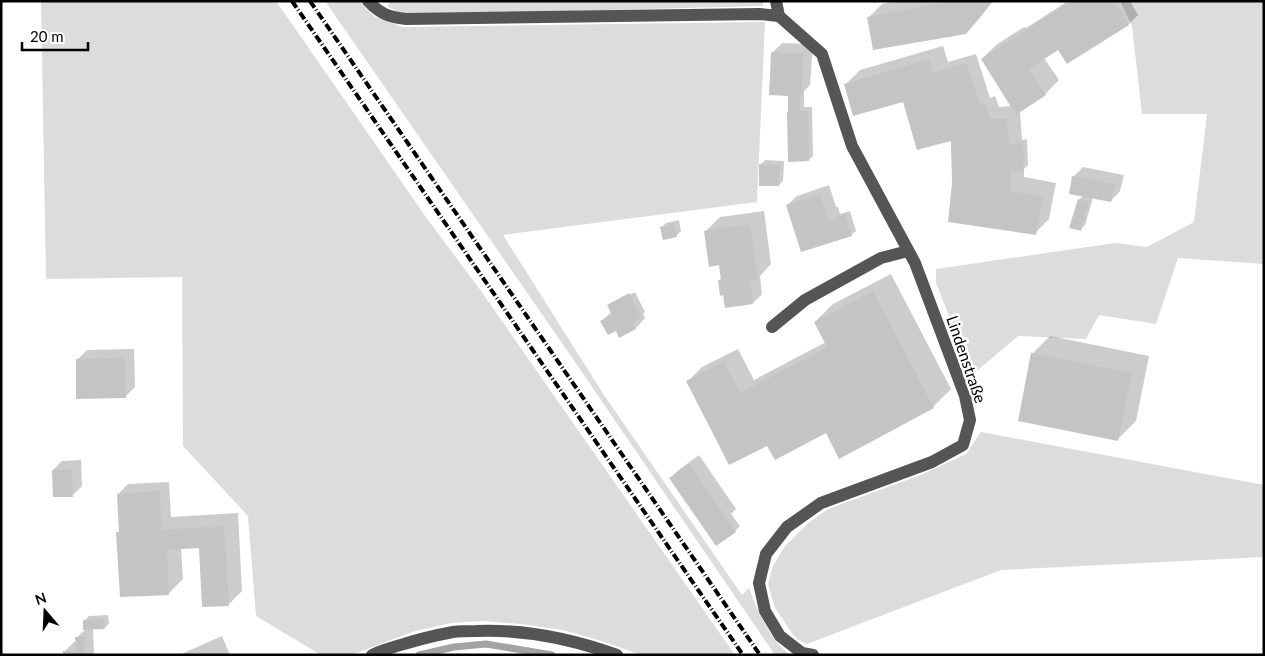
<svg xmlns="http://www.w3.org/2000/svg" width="1265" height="656" viewBox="0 0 1265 656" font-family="Lato,sans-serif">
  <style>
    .green { fill: #dcdcdc }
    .shadow { fill: #0003 }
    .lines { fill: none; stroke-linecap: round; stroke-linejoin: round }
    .stream { stroke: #a3a3a3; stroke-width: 7 }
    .building { fill: #c4c4c4 }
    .minor { stroke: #555; stroke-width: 12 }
    .rail { stroke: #000; stroke-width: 4; stroke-dasharray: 8 2.5 1 2.5; stroke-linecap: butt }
    .labels { text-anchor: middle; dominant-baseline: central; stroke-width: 5; stroke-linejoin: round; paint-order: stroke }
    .street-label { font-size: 16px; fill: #000; stroke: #fff }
  </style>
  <rect width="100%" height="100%" fill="#fff"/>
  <g class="green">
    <path d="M41 1H276L428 220 481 291 735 655H641L605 642 563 630 521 624 483 621 451 623 415 631 351 655H321L256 616 248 516 183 446 182 277 46 279Z"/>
    <path d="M325 1H360L366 9 375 17 386 20 402 27 765 22 757 202 503 235 604 395 742 595 749 588C758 612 769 639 790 655H775L575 362Z"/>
    <path d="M389 1H763V6L422 15 400 13 388 7Z"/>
    <path d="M1120 1H1264V264L1178 258 1156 324 1099 315 1086 339 1018 336 972 375 936 283V269L1115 243 1147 247 1194 222 1207 114H1142L1132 26Z"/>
    <path d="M981 432 1264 485V557L1001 570 807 644 798 640 792 633 775 608 768 584 773 566 785 546 808 523 828 509 923 474 966 454Z"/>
  </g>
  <g class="shadow">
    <path d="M896 1H993L979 19 965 33 868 18 882 4Z"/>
    <path d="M1068 1H1130L1138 15 1129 24 1067 62 1058 49 1044 58 1059 80 1045 94 1020 111 1022 140 1027 139 1028 165 1024 169V177L1056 183 1049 219 1035 233 953 183 951 140 904 102 846 84 860 70 943 46 948 62 976 54 990 98 995 96 999 107 1012 106 982 59 996 45 1024 27 1026 28Z"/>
    <path d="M782 43 813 44 810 85 804 91V107H812L813 156 809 160 788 112 789 96 773 52Z"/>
    <path d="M765 160 784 161 783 181 779 185 760 165Z"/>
    <path d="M1083 167 1124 175 1120 191 1111 201 1093 198 1085 225 1080 230 1079 200 1083 196 1073 177Z"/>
    <path d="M829 185 836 207H838L840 214 850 211 856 231 851 235 787 205 797 196Z"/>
    <path d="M764 211 771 264 760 276 762 294 753 303 724 294 719 281 722 277 720 264 706 231 720 217Z"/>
    <path d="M679 220 681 231 676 236 662 227 666 223Z"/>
    <path d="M891 274 951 389 933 407 768 444 688 381 702 367 738 349 754 380 826 342 815 322 833 304Z"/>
    <path d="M635 292 645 312 643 314 645 318 636 328 616 330 602 321 611 312 608 305 612 302V304Z"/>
    <path d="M1050 336 1149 356 1136 421 1118 439 1032 354Z"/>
    <path d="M134 349 135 387 125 397 77 360 87 350Z"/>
    <path d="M699 455 736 509 731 514 740 526 735 531 670 478 680 469Z"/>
    <path d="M81 460 82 486 73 495 53 470 62 461Z"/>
    <path d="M169 482 171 517 238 513 242 591 228 605 200 547 181 548 183 579 169 593 117 533 120 530 118 494 128 484Z"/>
    <path d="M108 615 109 624 104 628 93 629 94 655H64V652L74 642H77V637L85 630 84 621 89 616Z"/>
    <path d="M222 636 230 655H179Z"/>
  </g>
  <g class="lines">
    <path class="stream" d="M419 655 454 647 486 644 552 655"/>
  </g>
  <g class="building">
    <path d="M952 1H993L966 34 873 50 867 17Z"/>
    <path d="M1071 1H1114L1129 25 1067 64 1058 50 1029 69 1046 95 1016 115 981 59Z"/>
    <path d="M771 52 804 54 801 96H800V111H808L809 161 788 162 787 112H788V96L769 95Z"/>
    <path d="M929 59 933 73 966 63 981 106 985 104 991 119H1007L1009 144 1023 143 1024 171 1010 172 1011 191 1043 197 1036 235 948 222 952 183 951 141 917 150 903 102 853 116 844 84Z"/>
    <path d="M759 164 780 165 779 186H759Z"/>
    <path d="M1072 176 1115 184 1111 202 1069 194Z"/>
    <path d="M820 194 827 216H828L829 220 845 214 852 236 801 252 786 205Z"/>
    <path d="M1078 199 1089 202 1081 231 1069 228Z"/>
    <path d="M674 224 677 237 663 240 660 227Z"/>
    <path d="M750 224 758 279 750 280 753 304 725 308 723 295 720 296 718 280H721L719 265 709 267 704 231Z"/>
    <path d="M873 291 934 408 839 459 826 433 775 460 767 446 729 465 686 381 724 362 740 393 827 347 814 322Z"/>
    <path d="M629 293 641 318 633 322 636 329 619 338 616 331 608 335 600 321 612 315 607 305Z"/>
    <path d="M1031 353 1132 373 1118 441 1018 421Z"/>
    <path d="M125 358 126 398 76 399V359Z"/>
    <path d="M689 464 736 532 716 546 669 478Z"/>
    <path d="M72 469 73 497H53L52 470Z"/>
    <path d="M160 491 162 530 224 526 229 606 202 607 199 548 167 550 169 595 120 597 116 532H119L117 494Z"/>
    <path d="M104 619 105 629 83 630V620Z"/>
    <path d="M75 637H84L85 655H63V651H76Z"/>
  </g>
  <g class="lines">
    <g class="minor">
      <path d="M368 1C380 14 389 17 406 19L760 14 779 16"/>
      <path d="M776 1 779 16 822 54 852 146 915 263 965 396 970 420 963 445 932 462 821 503 787 527 766 554 759 583 765 611 780 636 802 653 813 655"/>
      <path d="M772 327 805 300 881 258 908 251"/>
      <path d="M372 655C382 650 393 647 404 644 420 639 437 635 453 632 461 631 469 631 476 631 524 629 572 639 617 655"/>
    </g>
    <g class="rail">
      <path d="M292 1 743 655"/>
      <path d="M310 1 760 655"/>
    </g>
  </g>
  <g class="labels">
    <g class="street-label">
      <text transform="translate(967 359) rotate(71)">Lindenstraße</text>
    </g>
  </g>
  <rect width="1265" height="656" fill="none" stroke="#000000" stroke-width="5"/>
  <g transform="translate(45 611) rotate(341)" stroke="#ffffff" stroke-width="4" paint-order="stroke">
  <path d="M0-4L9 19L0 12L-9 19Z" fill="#000000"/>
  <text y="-8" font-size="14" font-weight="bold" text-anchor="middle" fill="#000000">N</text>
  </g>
  <path d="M22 42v8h66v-8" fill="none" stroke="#000000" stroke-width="2.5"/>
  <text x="30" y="42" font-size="15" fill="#000000" stroke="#ffffff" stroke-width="4" paint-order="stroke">20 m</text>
</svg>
